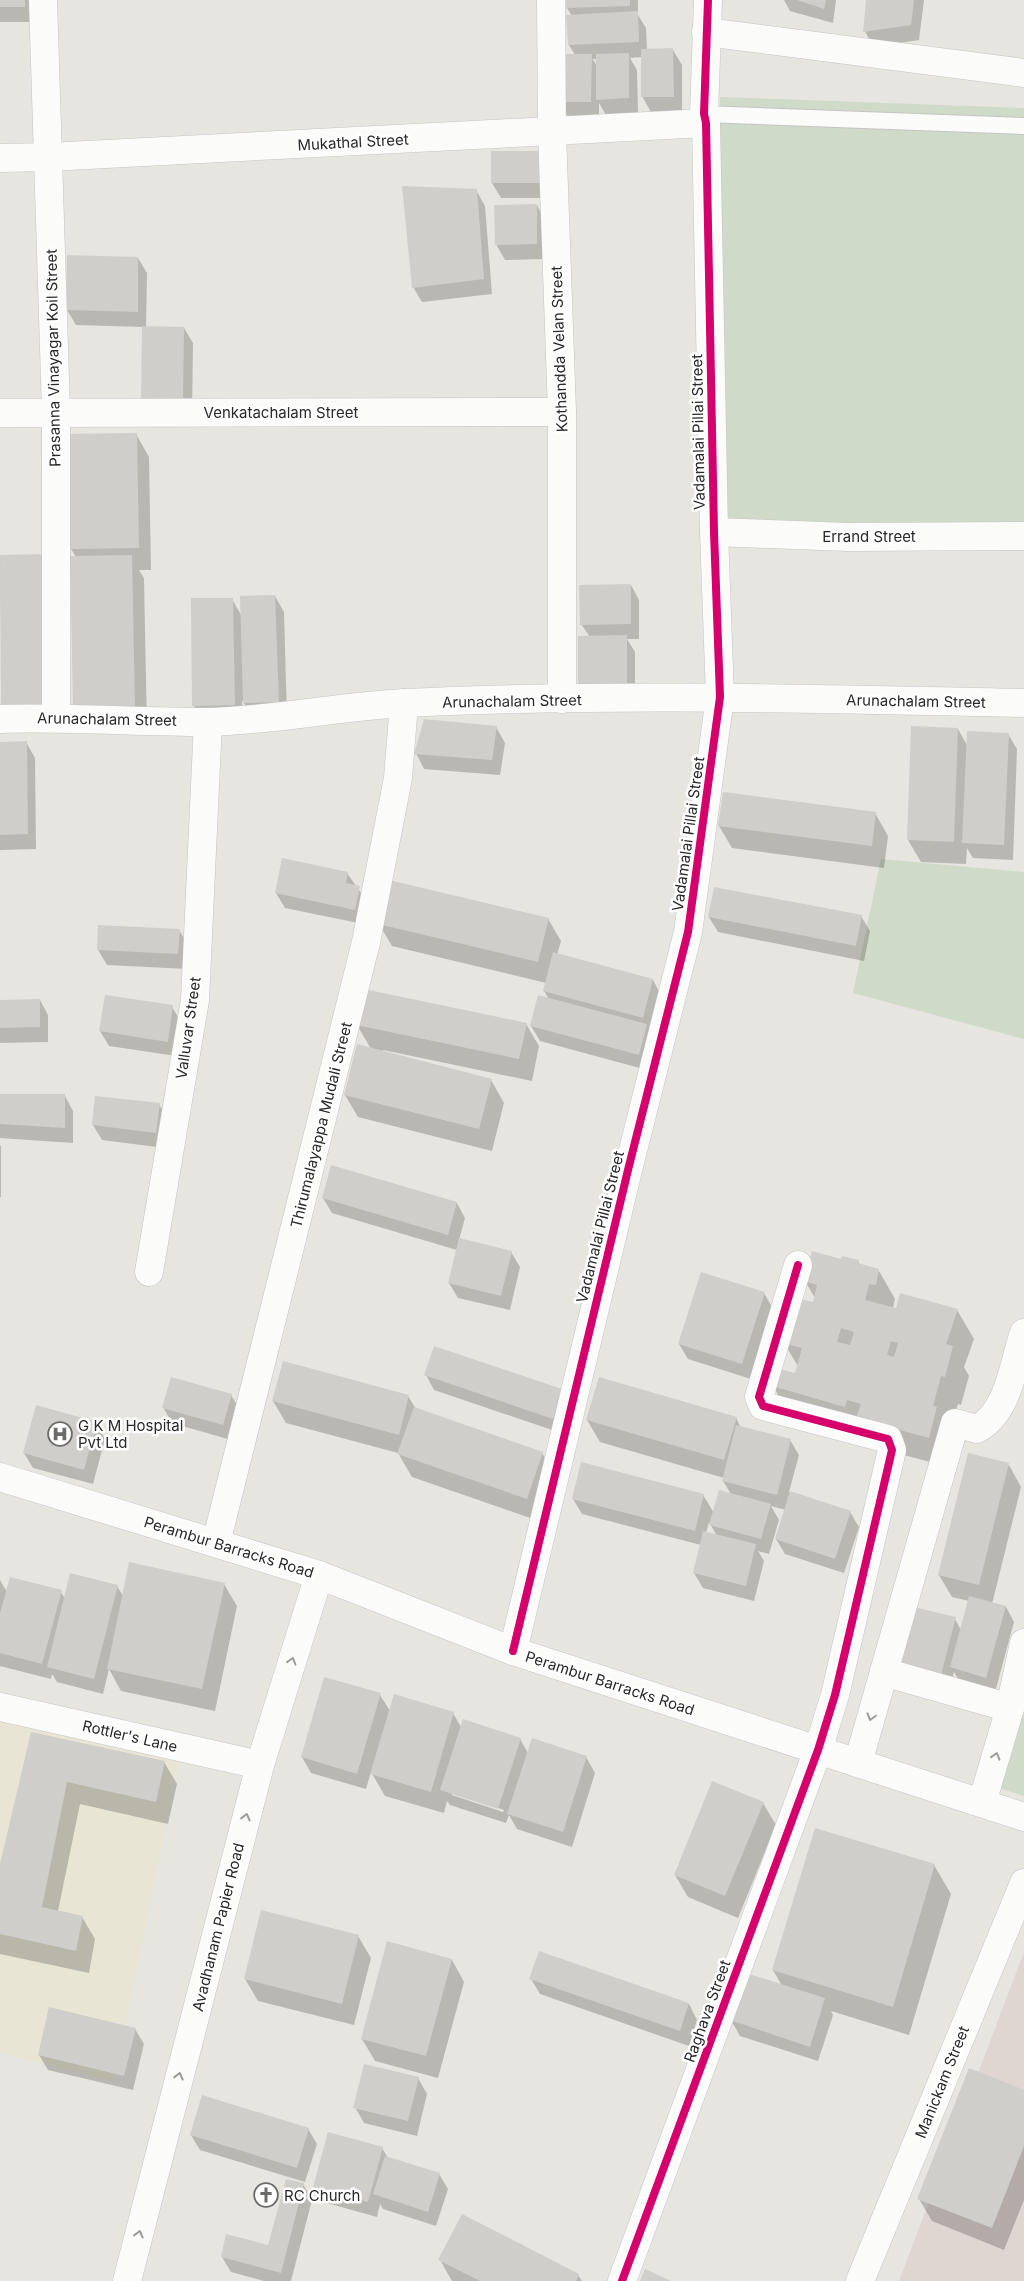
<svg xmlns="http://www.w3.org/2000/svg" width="1024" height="2281" viewBox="0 0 1024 2281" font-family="Inter,sans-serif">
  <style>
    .education { fill: #e8e5d5 }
    .medical { fill: #dfd6d1 }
    .cemetery { fill: #d0dac8 }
    .shadow { fill: #0003; fill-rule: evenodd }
    .building { fill: #cfceca; fill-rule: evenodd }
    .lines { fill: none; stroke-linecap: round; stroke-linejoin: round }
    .service-casing { stroke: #c5c4c4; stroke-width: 18 }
    .minor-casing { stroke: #c5c4c4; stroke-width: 29 }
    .tertiary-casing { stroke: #c5c4c4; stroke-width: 29 }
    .secondary-casing { stroke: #c5c4c4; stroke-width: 29 }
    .service { stroke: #fbfbfa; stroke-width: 16 }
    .minor { stroke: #fbfbfa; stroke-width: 28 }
    .tertiary { stroke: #fbfbfa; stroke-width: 28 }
    .secondary { stroke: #fbfbfa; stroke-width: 28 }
    .cycleway-casing { stroke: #fff; stroke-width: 11 }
    .cycleway { stroke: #d6006c; stroke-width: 8 }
    .oneway { stroke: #9c9c9c }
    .labels { text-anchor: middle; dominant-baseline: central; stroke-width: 5; stroke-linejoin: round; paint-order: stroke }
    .street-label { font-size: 15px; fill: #292929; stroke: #fff }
    .poi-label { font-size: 15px; fill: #292929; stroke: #fff; text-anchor: start }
  </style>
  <rect width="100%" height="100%" fill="#e6e5df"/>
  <path class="education" d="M0 1716 180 1755 114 2082 0 2053Z"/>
  <path class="medical" d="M1024 1952V2281H899Z"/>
  <g class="cemetery">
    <path d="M720 97 1024 108V527L720 524Z"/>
    <path d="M881 859 1024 872V1039L853 993Z"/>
    <path d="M1024 1647V1796L984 1783Z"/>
  </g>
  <g class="shadow">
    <rect x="0" y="0" width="33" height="22"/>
    <path d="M567 0H638V15L646 28 647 50H673L682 65V111L651 112 642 96V57L630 58 637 70 638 113 606 115 599 103V117H568L559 101 575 55 569 45 567 16H572L567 8ZM593 59H597V66L594 61Z"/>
    <path d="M784 0H836L833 23 790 11Z"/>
    <path d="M867 0H924L919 40 873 47 865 31Z"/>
    <path d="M542 152 550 198H501L492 183Z"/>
    <path d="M476 190 485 206 492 294 422 302 413 287Z"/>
    <path d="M537 205 545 221V259L505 260 496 244Z"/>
    <path d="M138 258 147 273 146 328H184L193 343 192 413H151L142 398 143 327 76 325 67 310Z"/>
    <path d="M136 434 149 457 151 570H139L144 578 147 731 87 732 76 557 71 549Z"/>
    <path d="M49 555 15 727 2 705 0 556Z"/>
    <path d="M631 585 639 600V639H627L635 652V701L581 624Z"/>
    <path d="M275 596 284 612 287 717 253 718 242 700 243 720 202 721 194 706 192 599H232L241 615Z"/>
    <path d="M496 727 505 743 500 775 424 769 416 753Z"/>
    <path d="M912 727 958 729 968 747 1008 734 1017 749 1013 860 973 858 967 848 966 864 921 862 908 840Z"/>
    <path d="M26 742 35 758 36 849 0 850V743Z"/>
    <path d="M875 813 888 836 884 868 732 848 719 826Z"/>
    <path d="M347 873 368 903 363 924 285 908 276 893Z"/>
    <path d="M861 916 870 931 864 961 718 932 709 917Z"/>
    <path d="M548 919 561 941 557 955 653 980 661 995 647 1070 540 1041 531 1026 549 999 544 991 546 983 392 946 379 924Z"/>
    <path d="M179 930 188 945 187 969 107 965 98 950Z"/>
    <path d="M106 997 172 1007 181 1022 176 1056 109 1046 100 1031Z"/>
    <path d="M40 1000 48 1015V1042L0 1043V1001Z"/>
    <path d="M526 1024 539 1046 532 1081 383 1050V1052L491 1080 504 1103 492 1151 358 1117 345 1095 371 1049 357 1025Z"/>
    <path d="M0 1095 65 1096 73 1111V1143L0 1138Z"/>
    <path d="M159 1104 168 1120 165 1148 102 1140 93 1125Z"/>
    <path d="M0 1145 1 1146V1197H0Z"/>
    <path d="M323 1198 457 1203 465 1218 459 1240 511 1252 520 1267 510 1310 458 1298 449 1283 457 1250 332 1213Z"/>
    <path d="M842 1260 858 1261 860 1266 879 1271 895 1299 893 1308 957 1310 974 1339 964 1367 969 1376 961 1405 958 1404 950 1432 945 1466 874 1447 789 1415 773 1386 796 1374 798 1366 784 1343 814 1304 815 1298 805 1281Z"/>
    <path d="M764 1293 773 1309 751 1379 688 1359 679 1344Z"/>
    <path d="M426 1375 562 1390 561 1433 434 1390Z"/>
    <path d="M231 1395 240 1410 231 1440 172 1423 163 1407Z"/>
    <path d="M408 1396 416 1409 542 1453 555 1475 539 1521 412 1477 398 1453 286 1423 273 1401Z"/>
    <path d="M736 1418 741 1428 790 1440 799 1455 789 1492 850 1512 859 1527 844 1573 785 1554 776 1539 786 1510 771 1506 779 1520 769 1554 758 1551 764 1561 754 1601 703 1588 694 1573 701 1545 582 1514 573 1499 703 1495 714 1513 731 1494 723 1481 724 1478 600 1442 587 1420ZM709 1522 717 1536 706 1533Z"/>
    <path d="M96 1423 105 1439 93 1484 33 1468 24 1453Z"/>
    <path d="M1009 1465 1021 1487 992 1604 1006 1607 1014 1622 995 1692 960 1682 954 1672 949 1693 904 1682 955 1619 961 1630 969 1601 952 1597 939 1575Z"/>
    <path d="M0 1580 7 1592H61L65 1599 117 1586 123 1596 224 1584 237 1606 215 1711 121 1691 109 1669 103 1694 57 1682 52 1674 51 1679 0 1666Z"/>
    <path d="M380 1695 390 1711 453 1713 461 1727 520 1739 528 1753 586 1757 595 1773 572 1847 517 1829 509 1815 506 1823 450 1805 447 1801 444 1813 385 1796 371 1772 366 1789 311 1773 302 1757ZM452 1792 504 1810 503 1812 452 1795Z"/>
    <path d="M32 1734 164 1762 177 1784 168 1824 80 1804 58 1911 82 1917 95 1939 89 1973 0 1954V1870Z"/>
    <path d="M763 1803 776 1825 738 1918 688 1897 675 1875Z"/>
    <path d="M934 1865 951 1894 909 2035 831 2011 833 2015 818 2061 740 2036 731 2020 782 1986 773 1970Z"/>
    <path d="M358 1936 371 1958 354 2025 258 2001 245 1979Z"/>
    <path d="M540 1953 689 2004 697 2020 689 2046 540 1994 531 1979Z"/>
    <path d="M452 1960 464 1982 438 2078 375 2061 362 2039Z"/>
    <path d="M135 2029 144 2044 133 2090 48 2070 39 2055Z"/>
    <path d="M418 2078 427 2094 417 2136 364 2123 355 2107Z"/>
    <path d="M1024 2092V2200L1004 2250 932 2221 919 2199Z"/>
    <path d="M308 2129 317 2144 305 2182 200 2150 191 2135Z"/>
    <path d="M382 2148 388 2158 439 2174 448 2189 436 2226 383 2209 380 2204 377 2217 323 2202 314 2187Z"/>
    <path d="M303 2184 312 2200 291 2281H264L231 2272 222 2257 269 2247Z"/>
    <path d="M440 2260 578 2275 582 2281H452Z"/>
  </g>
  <g class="building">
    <rect x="0" y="0" width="25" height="7"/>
    <path d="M566 0H630V6L566 8Z"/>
    <path d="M797 0H826L824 9Z"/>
    <path d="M866 0H914L911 25 863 32Z"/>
    <path d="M638 11 639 42 568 45 566 15Z"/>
    <path d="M673 48 674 97H641V49Z"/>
    <path d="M629 53V98L596 100V54Z"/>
    <path d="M558 54H592L591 102H558Z"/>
    <rect x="491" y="151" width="51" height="32"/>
    <path d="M402 186 477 189 484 279 412 288Z"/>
    <path d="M537 204V244L495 245 494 205Z"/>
    <path d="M67 255 138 257V312L66 310Z"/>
    <path d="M142 326 184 327 183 399 141 398Z"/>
    <path d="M137 433 139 548 70 549 68 434Z"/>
    <path d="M49 554 52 705H1L0 555Z"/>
    <path d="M132 555 135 709 73 710 70 556Z"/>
    <path d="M631 584V624L580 625 579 585Z"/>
    <path d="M275 595 279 702 243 703 240 596Z"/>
    <path d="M191 598H233L235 705 192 706Z"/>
    <path d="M627 635V686H578V636Z"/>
    <path d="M424 719 497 726 492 760 414 754Z"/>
    <path d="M911 726 958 728 954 842 907 840Z"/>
    <path d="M967 731 1009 733 1004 845 962 843Z"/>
    <path d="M27 741 28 834 0 835V742Z"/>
    <path d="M723 792 876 812 872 846 718 826Z"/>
    <path d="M282 858 348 872 346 883 360 886 355 910 275 893Z"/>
    <path d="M389 880 549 918 538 962 378 924Z"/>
    <path d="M714 887 862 915 856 946 708 917Z"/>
    <path d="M98 925 180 929 178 954 97 950Z"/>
    <path d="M553 952 653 979 643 1018 543 991Z"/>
    <path d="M364 989 527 1023 519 1059 356 1025Z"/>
    <path d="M105 995 173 1005 168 1042 99 1031Z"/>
    <path d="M538 995 647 1024 639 1055 530 1026Z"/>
    <path d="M40 999V1027L0 1028V1000Z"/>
    <path d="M357 1044 492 1079 479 1129 344 1095Z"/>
    <path d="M0 1094H65V1128L0 1124Z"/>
    <path d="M95 1096 160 1103 156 1133 92 1125Z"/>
    <path d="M331 1165 457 1202 448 1235 322 1198Z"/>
    <path d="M459 1238 512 1251 501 1296 448 1283Z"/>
    <path d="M812 1251 841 1259 842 1256 859 1260 858 1263 879 1269 876 1285 869 1284 865 1300 896 1308 900 1293 958 1309 946 1344 953 1346 945 1377 941 1376 933 1406 937 1407 929 1438 856 1418 861 1404 847 1400 845 1407 772 1386 776 1368 795 1373 802 1348 783 1343 795 1298 813 1302 817 1285 804 1281ZM841 1328 854 1332 850 1345 837 1342ZM891 1341 898 1343 894 1357 887 1355Z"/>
    <path d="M701 1272 765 1292 742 1364 678 1344Z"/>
    <path d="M434 1346 562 1389 553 1419 424 1375Z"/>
    <path d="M283 1361 409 1395 399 1435 272 1401Z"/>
    <path d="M171 1377 232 1394 223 1425 162 1408Z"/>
    <path d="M599 1377 737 1417 724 1460 586 1420Z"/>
    <path d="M36 1405 97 1422 84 1470 23 1453Z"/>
    <path d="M414 1407 543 1452 527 1499 397 1454Z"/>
    <path d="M736 1425 791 1439 777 1495 722 1481Z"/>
    <path d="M968 1453 1009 1463 979 1585 938 1575Z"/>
    <path d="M581 1462 704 1494 695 1531 572 1499Z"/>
    <path d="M719 1490 771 1504 761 1539 709 1525Z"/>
    <path d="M790 1491 851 1511 835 1559 775 1539Z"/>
    <path d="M703 1531 756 1544 746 1586 693 1573Z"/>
    <path d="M129 1562 225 1583 202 1689 107 1669Z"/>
    <path d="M70 1573 118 1585 94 1679 47 1667Z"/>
    <path d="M10 1577 62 1590 42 1664 0 1653V1613Z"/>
    <path d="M969 1596 1006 1606 986 1678 950 1667Z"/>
    <path d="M909 1606 956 1617 940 1679 894 1667Z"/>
    <path d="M324 1677 381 1693 357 1774 301 1757Z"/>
    <path d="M394 1694 454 1712 431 1792 370 1774Z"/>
    <path d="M463 1719 521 1738 498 1809 440 1790Z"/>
    <path d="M31 1732 165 1761 156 1802 67 1782 42 1907 83 1916 76 1951 0 1934V1864Z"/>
    <path d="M532 1738 587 1756 563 1832 507 1814Z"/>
    <path d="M712 1781 764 1802 725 1896 674 1875Z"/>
    <path d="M815 1828 935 1864 893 2007 772 1970Z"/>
    <path d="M261 1910 359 1935 342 2004 244 1979Z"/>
    <path d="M387 1941 452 1959 426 2056 361 2039Z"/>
    <path d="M539 1951 689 2003 680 2031 529 1979Z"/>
    <path d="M746 1973 825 1998 810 2047 730 2020Z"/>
    <path d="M49 2007 136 2028 124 2076 38 2055Z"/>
    <path d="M364 2064 419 2077 408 2121 353 2108Z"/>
    <path d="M969 2068 1024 2090V2146L992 2228 917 2199Z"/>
    <path d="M202 2095 309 2128 297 2168 190 2135Z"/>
    <path d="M328 2132 383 2147 368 2202 313 2187Z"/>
    <path d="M385 2156 440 2173 428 2212 373 2194Z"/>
    <path d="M286 2179 304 2183 281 2273 221 2257 226 2234 268 2245Z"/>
    <path d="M462 2214 579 2274 576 2281H480L438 2260Z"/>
    <path d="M645 2269 671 2281H640Z"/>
  </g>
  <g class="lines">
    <g class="service-casing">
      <path id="service" d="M704 114 1024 126"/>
    </g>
    <g class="minor-casing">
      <g id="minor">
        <path d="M43 0 56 411V717"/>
        <path d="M551 0 552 132 562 412V699"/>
        <path d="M706 32 1024 73"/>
        <path d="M0 158 48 157 706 123"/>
        <path d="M0 413 562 412"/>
        <path d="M714 532 848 537 1024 536"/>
        <path d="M0 719C69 717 137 722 206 722 272 721 340 706 406 703 612 693 818 699 1024 703"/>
        <path d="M149 1272 195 1000 208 722"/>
        <path d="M216 1543 366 942 398 778 404 703"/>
        <path d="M884 1672 1010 1708 982 1803"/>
        <path d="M0 1707 260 1765"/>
        <path d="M1010 1708 1024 1643"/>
        <path d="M858 1763 955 1423 977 1429C1009 1412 1013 1364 1024 1333"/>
        <path d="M622 2281 818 1750 835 1695 892 1450 888 1439 763 1406 759 1397 798 1265"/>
        <path d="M860 2281 1024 1883"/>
      </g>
    </g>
    <g class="tertiary-casing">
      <g id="tertiary">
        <path d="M513 1651 628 1170 688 932 720 697 714 532 706 123 704 114 708 0"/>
        <path d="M127 2281 260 1765 319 1575"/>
      </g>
    </g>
    <g class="secondary-casing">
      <path id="secondary" d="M0 1477 319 1575 513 1651 1024 1817"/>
    </g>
    <use href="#service" class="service"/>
    <use href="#minor" class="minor"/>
    <use href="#tertiary" class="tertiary"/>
    <use href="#secondary" class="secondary"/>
    <g class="cycleway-casing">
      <g id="cycleway">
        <path d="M513 1651 628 1170 688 932 720 697 714 532 706 123 704 114 708 0"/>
        <path d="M622 2281 818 1750 835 1695 892 1450 888 1439 763 1406 759 1397 798 1265"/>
      </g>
    </g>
    <use href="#cycleway" class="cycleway"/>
  </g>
  <defs><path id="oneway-chevron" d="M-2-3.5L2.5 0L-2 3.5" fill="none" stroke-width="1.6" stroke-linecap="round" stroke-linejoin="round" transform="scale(1.25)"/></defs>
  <g class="oneway">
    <use href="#oneway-chevron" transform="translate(292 1661) rotate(-73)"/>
    <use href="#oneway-chevron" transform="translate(871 1717) rotate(106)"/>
    <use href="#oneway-chevron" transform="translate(996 1756) rotate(-73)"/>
    <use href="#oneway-chevron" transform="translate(246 1817) rotate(-76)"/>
    <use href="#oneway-chevron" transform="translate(179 2076) rotate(-76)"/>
    <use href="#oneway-chevron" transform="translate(139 2234) rotate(-76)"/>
  </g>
  <defs>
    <g id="hospital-ring" transform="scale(1.25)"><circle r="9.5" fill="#fff" stroke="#6b6b69" stroke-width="1.5"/><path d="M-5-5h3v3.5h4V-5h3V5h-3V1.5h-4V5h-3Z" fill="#6b6b69"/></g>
    <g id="church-ring" transform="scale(1.25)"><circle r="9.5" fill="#fff" stroke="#6b6b69" stroke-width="1.5"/><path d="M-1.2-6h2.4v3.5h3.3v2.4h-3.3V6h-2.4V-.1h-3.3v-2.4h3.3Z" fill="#6b6b69"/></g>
  </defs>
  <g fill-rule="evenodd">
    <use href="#hospital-ring" x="60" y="1434"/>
    <use href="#church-ring" x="266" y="2195"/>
  </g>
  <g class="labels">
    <g class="street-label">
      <text transform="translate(353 142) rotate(-3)">Mukathal Street</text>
      <text transform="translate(559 349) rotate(-92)">Kothandda Velan Street</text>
      <text transform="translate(53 358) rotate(-91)">Prasanna Vinayagar Koil Street</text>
      <text x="281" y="412">Venkatachalam Street</text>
      <text transform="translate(698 432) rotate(-91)">Vadamalai Pillai Street</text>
      <text x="869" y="536">Errand Street</text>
      <text transform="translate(512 701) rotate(-1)">Arunachalam Street</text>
      <text transform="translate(916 701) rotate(1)">Arunachalam Street</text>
      <text transform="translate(107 719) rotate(1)">Arunachalam Street</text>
      <text transform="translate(688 834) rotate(-82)">Vadamalai Pillai Street</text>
      <text transform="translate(188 1028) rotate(-82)">Valluvar Street</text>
      <text transform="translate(321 1125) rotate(-76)">Thirumalayappa Mudali Street</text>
      <text transform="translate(600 1227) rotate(-76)">Vadamalai Pillai Street</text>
      <text transform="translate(229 1547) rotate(17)">Perambur Barracks Road</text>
      <text transform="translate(610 1683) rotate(18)">Perambur Barracks Road</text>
      <text transform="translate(130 1736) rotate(13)">Rottler's Lane</text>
      <text transform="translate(218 1927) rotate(-76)">Avadhanam Papier Road</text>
      <text transform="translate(707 2011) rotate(-70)">Raghava Street</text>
      <text transform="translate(942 2082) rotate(-68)">Manickam Street</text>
    </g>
    <g class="poi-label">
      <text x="78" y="1425">G K M Hospital<tspan x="78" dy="17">Pvt Ltd</tspan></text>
      <text x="284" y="2195">RC Church</text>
    </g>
  </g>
</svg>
